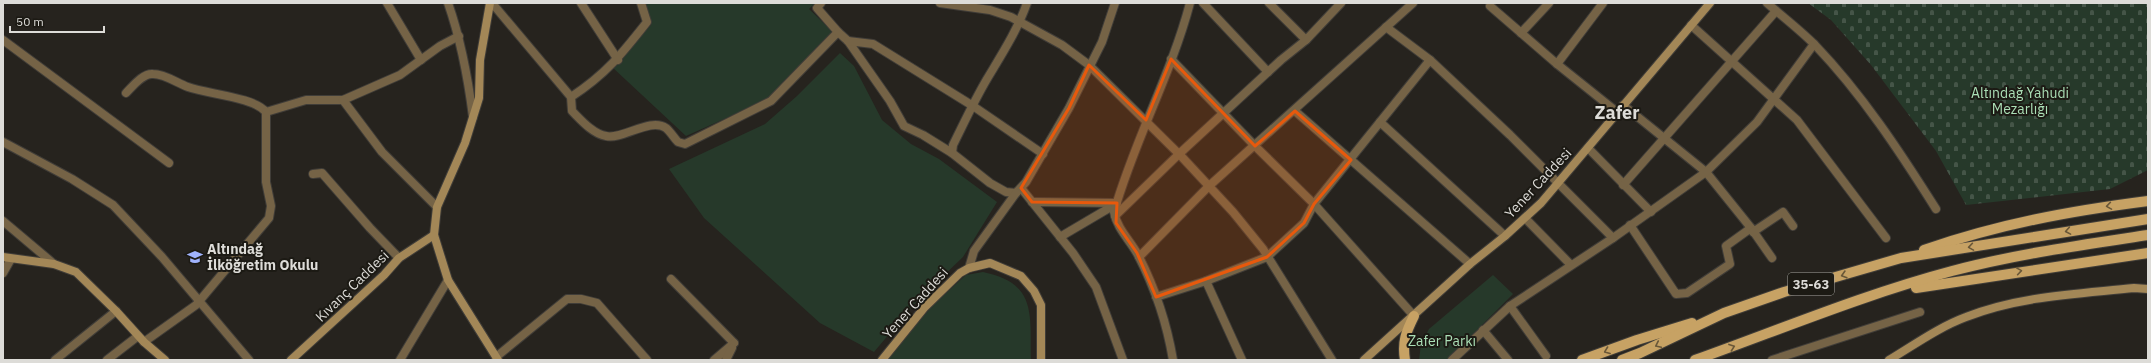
<svg xmlns="http://www.w3.org/2000/svg" width="2151" height="363" viewBox="0 0 2151 363" font-family="'IBM Plex Sans',sans-serif">
  <style>
    .cemetery { fill: url(#cemetery-stones) }
    .park { fill: #26392a }
    .lines { fill: none; stroke-linecap: round; stroke-linejoin: round }
    .street-casing { stroke: #403d38; stroke-width: 10 }
    .secondary-casing { stroke: #403d38; stroke-width: 10 }
    .primary-casing { stroke: #403d38; stroke-width: 12 }
    .street { stroke: #756346; stroke-width: 8 }
    .secondary { stroke: #a38757; stroke-width: 8 }
    .primary { stroke: #c7a264; stroke-width: 10 }
    .oneway { stroke: #695738 }
    .marked { fill: #e8590c; fill-opacity: 0.2; stroke: #e8590c; stroke-width: 3; stroke-linejoin: round }
    .labels { text-anchor: middle; dominant-baseline: central; stroke-width: 4; stroke-linejoin: round; paint-order: stroke }
    .shield { fill: #1c1a14; stroke: #a3a29d; stroke-width: 1 }
    .shield-label { font-size: 13px; font-weight: bold; fill: #dddcd8 }
    .park-label { font-size: 14px; fill: #abdfb6; stroke: #1c1a14 }
    .street-label { font-size: 14px; fill: #dddcd8; stroke: #1c1a14 }
    .poi-label { font-size: 14px; font-weight: bold; fill: #dddcd8; stroke: #1c1a14; text-anchor: start }
    .district-label { font-size: 18px; font-weight: bold; fill: #dddcd8; stroke: #1c1a14 }
  </style>
  <defs>
    <pattern id="cemetery-stones" width="16" height="16" patternUnits="userSpaceOnUse"><rect width="16" height="16" fill="#26392a"/><path d="M2 7V4a2 2 0 0 1 4 0v3zM10 15v-3a2 2 0 0 1 4 0v3z" fill="#455548"/></pattern>
  </defs>
  <rect width="100%" height="100%" fill="#26231e"/>
  <path class="cemetery" d="M1808 3H2148V170L2110 189 1966 205 1936 151 1871 65 1831 20Z"/>
  <g class="park">
    <path d="M646 3H815L809 9 833 32 769 99 686 136 612 67 651 25Z"/>
    <path d="M840 53 854 66 882 120 911 144 939 159 997 202 963 257 917 301 874 352 820 323 704 218 669 169 765 124 797 96Z"/>
    <path d="M983 272C1037 283 1030 314 1031 360H886L934 304 966 275Z"/>
    <path d="M1493 275 1513 294 1447 360H1419L1421 344 1429 329Z"/>
  </g>
  <g class="lines">
    <g class="street-casing">
      <g id="street">
        <path d="M387 3 421 60"/>
        <path d="M448 3C461 40 468 78 473 117"/>
        <path d="M492 3 571 97 572 111C581 120 593 134 606 136 623 140 650 117 666 128 670 131 674 138 678 142L685 144 771 101 838 32 817 8 821 3"/>
        <path d="M581 3 618 60"/>
        <path d="M940 3 990 10 1011 17 1062 45 1089 65 1181 156 1233 212 1263 249 1332 360"/>
        <path d="M1203 3 1268 72"/>
        <path d="M1269 3 1306 40"/>
        <path d="M1767 3C1783 17 1800 30 1815 45 1862 94 1900 152 1936 209"/>
        <path d="M1490 6 1557 64 1617 112"/>
        <path d="M1691 25 1797 120 1886 238"/>
        <path d="M1386 27 1430 60"/>
        <path d="M838 32 848 41 890 101 904 126 923 135 952 153 990 183 1006 192 1016 193 1026 182 1069 108 1102 42 1115 3"/>
        <path d="M1521 33 1549 3"/>
        <path d="M3 40 169 163"/>
        <path d="M848 41 873 44 973 106 1043 154"/>
        <path d="M1171 59 1255 146 1314 204 1414 316"/>
        <path d="M1557 64 1603 3"/>
        <path d="M126 93C133 86 143 73 153 74 165 74 177 83 188 87 207 94 254 97 266 112L306 100H343L400 75 440 46 459 36"/>
        <path d="M571 97C606 74 621 55 647 22L641 3"/>
        <path d="M343 100 382 152 437 207"/>
        <path d="M1623 105 1706 172 1751 228 1772 258"/>
        <path d="M1295 111 1470 264"/>
        <path d="M1380 122 1505 236"/>
        <path d="M3 142 72 179 113 205 162 257 249 360"/>
        <path d="M1588 148 1651 212"/>
        <path d="M952 153 953 145C964 123 974 101 987 79 1002 54 1017 31 1027 3"/>
        <path d="M313 174 322 173 370 228 399 258"/>
        <path d="M1623 185 1776 11"/>
        <path d="M1021 188 1073 253 1096 287 1123 360"/>
        <path d="M1032 202 1117 203"/>
        <path d="M1115 216 1179 154 1281 60 1306 40 1341 3"/>
        <path d="M1525 218 1571 265"/>
        <path d="M3 221 54 264"/>
        <path d="M1630 225 1676 294 1687 293 1730 264 1726 246 1751 228"/>
        <path d="M1753 232 1783 212 1793 226"/>
        <path d="M1060 237 1116 204"/>
        <path d="M1139 257 1209 186 1413 3"/>
        <path d="M969 268 974 251 1016 193"/>
        <path d="M3 273 11 259"/>
        <path d="M671 279 734 343"/>
        <path d="M1206 281 1242 360"/>
        <path d="M1156 297 1206 281 1267 257 1304 223 1314 204 1430 60 1510 135 1613 238"/>
        <path d="M1510 306 1546 356"/>
        <path d="M1483 330 1508 360"/>
        <path d="M144 342 196 305 269 218 271 206 266 182V112"/>
        <path d="M496 357 567 299H581L597 303 647 360"/>
        <path d="M55 360 116 311"/>
        <path d="M107 360 138 336"/>
        <path d="M400 360 448 280"/>
        <path d="M714 360 734 343"/>
        <path d="M726 360 732 348"/>
        <path d="M1173 360C1167 324 1155 288 1138 255 1130 240 1117 229 1114 212 1134 141 1171 75 1190 3"/>
        <path d="M1452 360 1510 306 1613 238 1706 172 1757 122 1814 44"/>
        <path d="M1772 360 1920 312"/>
      </g>
    </g>
    <g class="secondary-casing">
      <g id="secondary">
        <path d="M490 3 480 60 479 98 465 143 437 207 434 235 448 280 498 360"/>
        <path d="M3 257 54 264 76 272 116 311 144 342 165 360"/>
        <path d="M291 360 384 275 399 258 434 235"/>
        <path d="M882 360 924 308 960 273 969 268 990 263 1021 276 1034 291 1041 305V360"/>
        <path d="M1364 360 1470 264 1505 236 1541 203 1710 3"/>
        <path d="M1889 360C1914 345 1939 327 1966 317 2019 296 2078 294 2134 288L2148 289"/>
      </g>
    </g>
    <g class="primary-casing">
      <g id="primary">
        <path d="M1924 250C1999 224 2070 211 2148 201"/>
        <path d="M1916 288 2148 253"/>
        <path d="M1405 360C1402 342 1406 332 1414 316"/>
        <path d="M1582 360 1637 340 1692 323"/>
        <path d="M1622 360 1640 353 1724 313 1784 292 1901 258 2148 219"/>
        <path d="M1695 360C1779 330 1865 294 1952 271 2016 254 2082 245 2148 235"/>
      </g>
    </g>
    <use href="#street" class="street"/>
    <use href="#secondary" class="secondary"/>
    <use href="#primary" class="primary"/>
  </g>
  <defs><path id="oneway-chevron" d="M-2-3.5L2.5 0L-2 3.5" fill="none" stroke-width="1.6" stroke-linecap="round" stroke-linejoin="round"/></defs>
  <g class="oneway">
    <use href="#oneway-chevron" transform="translate(2109 206) rotate(171)"/>
    <use href="#oneway-chevron" transform="translate(2068 231) rotate(170)"/>
    <use href="#oneway-chevron" transform="translate(1971 247) rotate(171)"/>
    <use href="#oneway-chevron" transform="translate(2019 271) rotate(-9)"/>
    <use href="#oneway-chevron" transform="translate(1844 275) rotate(164)"/>
    <use href="#oneway-chevron" transform="translate(1658 345) rotate(155)"/>
    <use href="#oneway-chevron" transform="translate(1732 347) rotate(-20)"/>
    <use href="#oneway-chevron" transform="translate(1607 351) rotate(159)"/>
  </g>
  <path class="marked" d="M1171 59 1255 146 1295 111 1351 160 1314 204 1304 223 1267 257 1156 297 1137 253 1116 223 1117 203 1032 202 1021 188 1069 108 1089 65 1146 120Z"/>
  <defs>
    <g id="school-bare" transform="scale(1.2)"><path d="M0-5L7-2L0 1L-7-2ZM-4 1L0 2.5L4 1V4Q0 6-4 4Z" fill="#a0b3fd" stroke="#1c1a14" stroke-width="2.5" paint-order="stroke"/></g>
  </defs>
  <g fill-rule="evenodd">
    <use href="#school-bare" x="195" y="257"/>
  </g>
  <g class="labels">
    <rect class="shield" x="1788" y="273" width="46" height="22" rx="3"/>
    <g class="shield-label">
      <text x="1811" y="284">35-63</text>
    </g>
    <g class="park-label">
      <text x="2020" y="93">Altındağ Yahudi<tspan x="2020" dy="16">Mezarlığı</tspan></text>
      <text x="1442" y="341">Zafer Parkı</text>
    </g>
    <g class="street-label">
      <text transform="translate(1538 183) rotate(-47)">Yener Caddesi</text>
      <text transform="translate(352 286) rotate(-44)">Kıvanç Caddesi</text>
      <text transform="translate(915 303) rotate(-48)">Yener Caddesi</text>
    </g>
    <g class="poi-label">
      <text x="207" y="249">Altındağ<tspan x="207" dy="16">İlköğretim Okulu</tspan></text>
    </g>
    <g class="district-label">
      <text x="1617" y="112">Zafer</text>
    </g>
  </g>
  <rect width="2151" height="363" fill="none" stroke="#dddcd8" stroke-width="8"/>
  <path d="M10 26v6h94v-6" fill="none" stroke="#dddcd8" stroke-width="2"/>
  <text x="16" y="26" font-size="12" fill="#dddcd8" stroke="#1c1a14" stroke-width="3" paint-order="stroke">50 m</text>
</svg>
